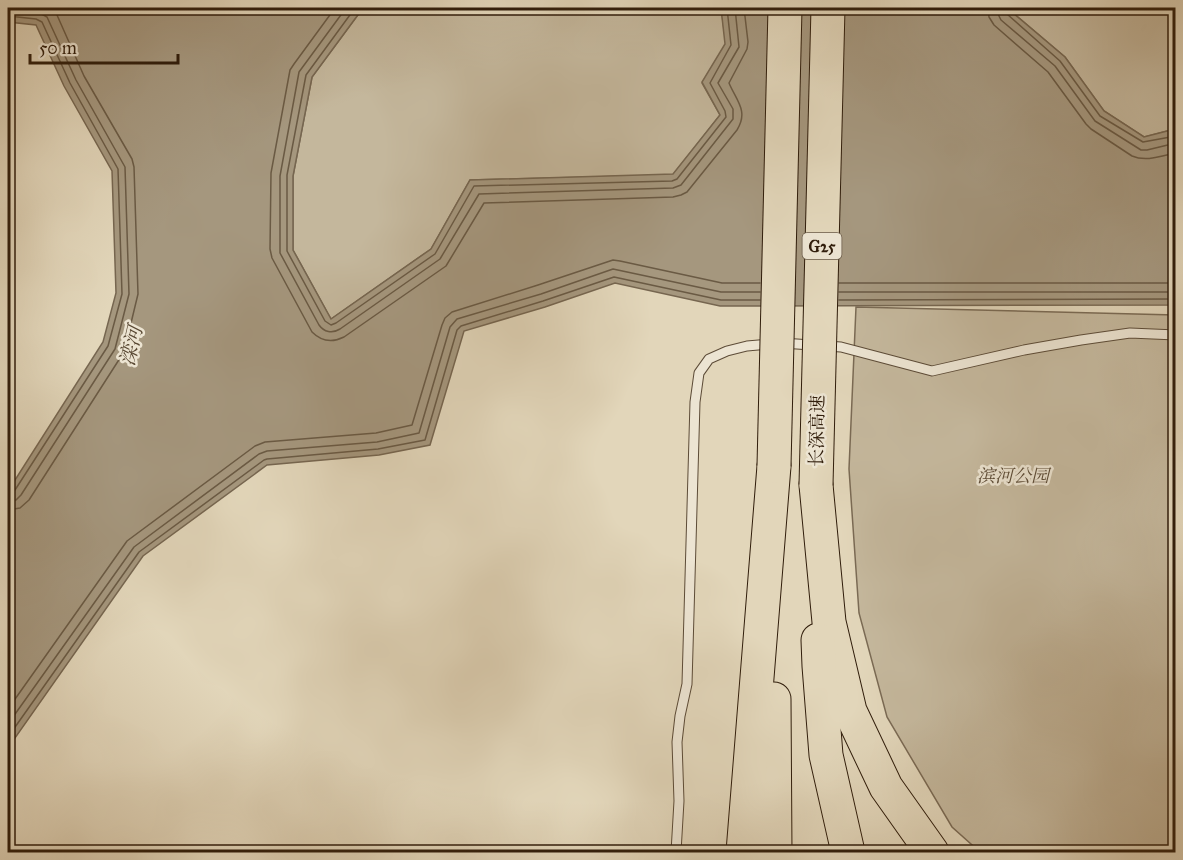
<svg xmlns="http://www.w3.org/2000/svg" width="1183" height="860" viewBox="0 0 1183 860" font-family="'IM FELL Great Primer','Noto Serif SC',serif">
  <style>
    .green { fill: #c4b79c; stroke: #7a6a54; stroke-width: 1.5 }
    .water { fill: #a5977e; stroke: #766650; stroke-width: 1.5 }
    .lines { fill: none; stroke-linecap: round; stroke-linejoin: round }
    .shore { stroke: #6a5a44; stroke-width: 1.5 }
    .lane-casing { stroke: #5c4b37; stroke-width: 11 }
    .highway-casing { stroke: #301d0b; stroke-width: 35 }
    .lane { stroke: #ece4d2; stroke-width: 9 }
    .highway { stroke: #e2d6ba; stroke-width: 33 }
    .highway-bridge-casing { stroke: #301d0b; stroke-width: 35; stroke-linecap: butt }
    .highway-bridge { stroke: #e2d6ba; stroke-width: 33 }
    .labels { text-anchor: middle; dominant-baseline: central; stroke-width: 5; stroke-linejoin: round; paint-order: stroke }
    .shield { fill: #ece4d2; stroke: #685947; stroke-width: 1.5 }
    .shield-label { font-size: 16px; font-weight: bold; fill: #301d0b }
    .street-label { font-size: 18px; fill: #301d0b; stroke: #ece4d2 }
    .park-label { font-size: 18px; font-style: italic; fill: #5c4b36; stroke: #ece4d2 }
    .water-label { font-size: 20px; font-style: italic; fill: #594833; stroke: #ece4d2 }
  </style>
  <rect width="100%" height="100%" fill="#e2d6ba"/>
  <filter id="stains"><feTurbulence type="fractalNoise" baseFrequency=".00333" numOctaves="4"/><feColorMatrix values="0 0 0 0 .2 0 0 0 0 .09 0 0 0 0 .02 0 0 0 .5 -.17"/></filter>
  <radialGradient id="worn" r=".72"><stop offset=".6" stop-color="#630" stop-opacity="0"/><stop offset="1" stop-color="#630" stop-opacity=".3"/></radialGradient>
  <g class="green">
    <path d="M363 8H721L726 44 702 83 720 115 673 175 470 180 431 249 331 319 293 250V176L312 77Z"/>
    <path d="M1007 8H1175V129L1144 137 1104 111 1065 57Z"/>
    <path d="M856 307 1175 315V852H980L952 827 887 717 859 613 849 469Z"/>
  </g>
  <path class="water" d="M8 8H363L312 77 293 176V250L331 319 431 249 470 180 673 174 720 115 702 82 725 44 721 8H1007L1065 57 1104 111 1144 137 1175 129V305L720 306 615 283 545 307 464 331 430 445 379 455 267 465 143 556 8 748V491L103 342 116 293 112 171 64 86 36 25 8 22Z"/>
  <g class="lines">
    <g class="shore">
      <path d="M335 8 294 64 290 70 271 173 270 249 272 258 312 332C321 341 332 343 344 337L446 266 484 203 673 197 681 195 687 192 737 130C749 111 736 100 729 83L747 49 748 42 744 8"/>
      <path d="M346 8 299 72 280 176V253L319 325C324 332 332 334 340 329L440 259 479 194 673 188 681 185 733 119V109L718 83 739 47 735 8"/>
      <path d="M355 8 306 75 287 175V251L325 321 331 325 336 323 435 254 474 186 672 181 677 179 726 117 725 111 710 83 731 45 727 8"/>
      <path d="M988 8 989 17 994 25 1048 72 1086 124 1091 129 1132 156C1146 162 1161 156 1176 153"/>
      <path d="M997 8 998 14 1001 20 1055 66 1095 121 1141 150H1147L1176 143"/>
      <path d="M1004 8 1007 14 1060 61 1100 116 1143 142 1176 136"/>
      <path d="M8 9 38 12 47 17 76 80 125 167 129 294 115 349 21 495 16 500 8 501"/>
      <path d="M8 16 36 19 42 22 70 83 118 169 122 294 108 346 15 490 12 493H8"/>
      <path d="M839 283H1176"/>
      <path d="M839 292H1176"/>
      <path d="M839 300 1176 299"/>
      <path d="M8 510 20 508 29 500 122 355 125 348 138 294 134 167 132 159 84 76 57 15 50 8"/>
      <path d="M8 709 127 541 255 446 265 442 376 433 412 425 442 325 445 318 452 312 538 285 613 260 620 261 722 283H760"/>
      <path d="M8 724 134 547 259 454 267 451 377 442 419 433 450 327 457 319 541 294 613 269 721 292H760"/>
      <path d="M8 737 139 552 264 460 267 459 378 449 425 440 457 330 461 326 543 301 614 277 721 300H760"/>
    </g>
    <g class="lane-casing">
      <path id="lane" d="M676 852 679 801 677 742 680 716 687 684 695 402 699 373 709 359 727 351 747 346 782 343 841 347 932 371 1024 350 1081 340 1130 333 1176 335"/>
    </g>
    <g class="highway-casing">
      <g id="highway">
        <path d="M816 485 829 622 850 711 886 787 932 852"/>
        <path d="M818 640 819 666 826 755 848 852"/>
        <path d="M774 699 775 852"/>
        <path d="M743 852 774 466"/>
      </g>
    </g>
    <use href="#lane" class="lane"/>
    <use href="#highway" class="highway"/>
    <g class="highway-bridge-casing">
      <g id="highway-bridge">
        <path d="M774 466 785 8"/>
        <path d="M816 485 828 8"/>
      </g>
    </g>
    <use href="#highway-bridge" class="highway-bridge"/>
  </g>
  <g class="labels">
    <rect class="shield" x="802.5" y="233" width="39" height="26" rx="4.5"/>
    <g class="shield-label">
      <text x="822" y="246">G25</text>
    </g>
    <g class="street-label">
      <text transform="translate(817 431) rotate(-89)">长深高速</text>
    </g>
    <g class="park-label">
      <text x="1013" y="476">滨河公园</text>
    </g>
    <g class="water-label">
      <text transform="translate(131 346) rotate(-77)">滦河</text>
    </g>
  </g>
  <rect width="1183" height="860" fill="none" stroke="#e2d6ba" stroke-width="30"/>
  <rect x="9" y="9" width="1165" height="842" fill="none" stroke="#301d0b" stroke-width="3"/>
  <rect x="15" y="15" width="1153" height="830" fill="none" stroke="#301d0b" stroke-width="1.5"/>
  <path d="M30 54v9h148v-9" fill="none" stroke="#301d0b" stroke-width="3"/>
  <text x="39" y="54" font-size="18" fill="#301d0b" stroke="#ece4d2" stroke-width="4.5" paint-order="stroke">50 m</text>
  <rect width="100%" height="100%" filter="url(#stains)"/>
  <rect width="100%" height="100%" fill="url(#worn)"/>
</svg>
